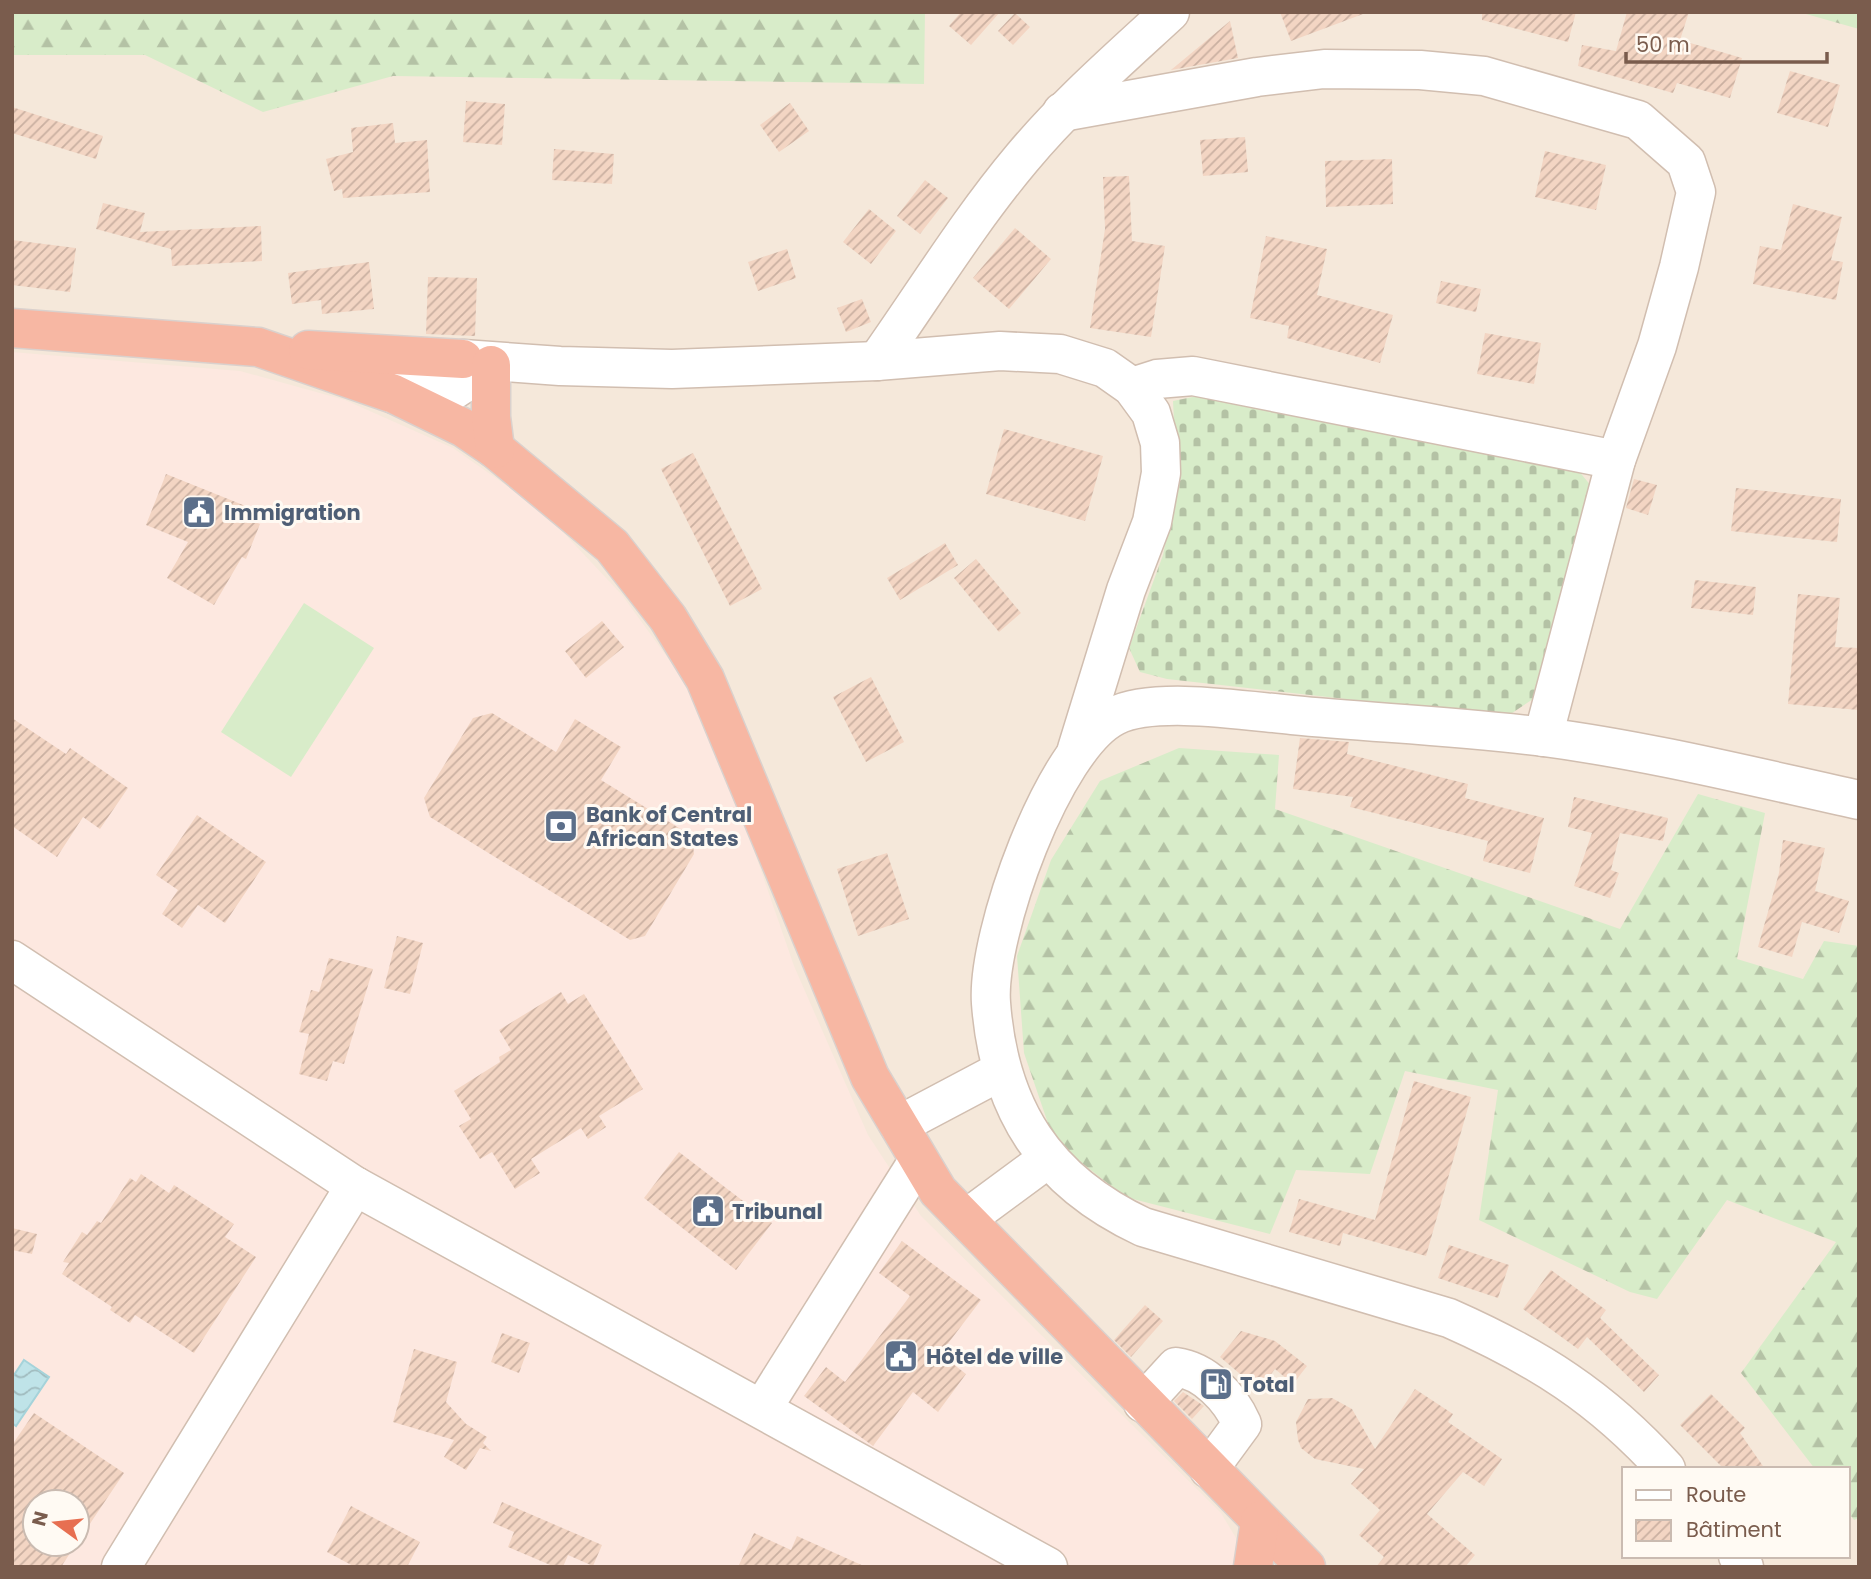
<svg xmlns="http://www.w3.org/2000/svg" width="1871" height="1579" viewBox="0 0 1871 1579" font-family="Poppins,sans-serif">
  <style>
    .residential { fill: #f5e8da; fill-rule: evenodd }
    .commercial { fill: #fde8e0; fill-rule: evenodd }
    .grass { fill: #d8ecc9 }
    .forest { fill: url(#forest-firs) }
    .cemetery { fill: url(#cemetery-stones) }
    .water { fill: url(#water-waves); stroke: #a5d3da; stroke-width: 2 }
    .building { fill: url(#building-hatch) }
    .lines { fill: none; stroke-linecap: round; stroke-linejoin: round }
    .minor-casing { stroke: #d1beb0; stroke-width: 41 }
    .highway-casing { stroke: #dad1cd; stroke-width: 41 }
    .minor { stroke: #fff; stroke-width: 38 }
    .highway { stroke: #f7b7a3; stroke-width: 38 }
    .labels { text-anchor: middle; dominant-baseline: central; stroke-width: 6; stroke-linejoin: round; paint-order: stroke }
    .service-label { font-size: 21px; font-weight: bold; fill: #4e5e75; stroke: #fffaf3; text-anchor: start }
  </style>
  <defs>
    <pattern id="forest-firs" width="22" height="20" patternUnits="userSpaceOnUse" patternTransform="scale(1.75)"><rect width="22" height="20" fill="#d8ecc9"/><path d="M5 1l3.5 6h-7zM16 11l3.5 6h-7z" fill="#b4c2a5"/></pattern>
    <pattern id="cemetery-stones" width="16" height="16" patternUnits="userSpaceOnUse" patternTransform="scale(1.75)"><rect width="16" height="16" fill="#d8ecc9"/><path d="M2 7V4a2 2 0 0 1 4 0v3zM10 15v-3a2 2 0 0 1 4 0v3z" fill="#b4c2a5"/></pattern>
    <pattern id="water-waves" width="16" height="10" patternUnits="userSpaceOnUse" patternTransform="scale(1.75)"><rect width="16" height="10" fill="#bfe3e8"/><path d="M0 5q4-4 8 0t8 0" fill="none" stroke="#a0bbbe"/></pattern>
    <pattern id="building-hatch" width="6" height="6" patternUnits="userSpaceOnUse" patternTransform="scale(1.75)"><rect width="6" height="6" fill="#f3d5c3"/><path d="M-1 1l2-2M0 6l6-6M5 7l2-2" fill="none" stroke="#cab0a1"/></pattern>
  </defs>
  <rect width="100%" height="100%" fill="#fdf6ec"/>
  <path class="residential" d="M12 12H1859V1567H12ZM1624 1469H1848V1556H1624ZM35 1502H77V1544H35Z"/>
  <path class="commercial" d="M12 352 240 371 345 400 453 448 544 512 622 595 686 683 740 810 794 966 868 1135 921 1216 1221 1513 1236 1538 1242 1558 1240 1567H12ZM35 1502H77V1544H35Z"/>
  <path class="grass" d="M304 603 374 648 291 777 221 732Z"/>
  <g class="forest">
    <path d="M12 12H925L924 84 393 76 263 112 145 55H12Z"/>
    <path d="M1799 12H1859V29Z"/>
    <path d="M1179 748 1279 755 1275 809 1620 929 1698 794 1765 813 1737 959 1803 979 1824 941 1859 946V1518L1854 1520 1848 1512V1469H1815L1741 1373 1836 1242 1727 1200 1657 1299 1630 1292 1479 1220 1498 1090 1405 1071 1370 1174 1296 1170 1270 1234 1125 1197 1054 1141 1024 1053 1017 956 1051 860 1100 781Z"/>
  </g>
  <path class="cemetery" d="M1212 393 1573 464 1592 487 1539 695 1506 717 1167 679 1140 672 1129 648 1163 555 1177 484 1173 401Z"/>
  <path class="water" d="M24 1360 49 1377 16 1426 12 1423V1378Z"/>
  <g class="building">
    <path d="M961 12H1000L971 45 949 26Z"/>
    <path d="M1280 12H1362L1363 14 1291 41Z"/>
    <path d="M1482 12H1576L1568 42 1482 20Z"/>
    <path d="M1627 12H1689L1680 40 1742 58 1730 98 1677 83 1673 93 1578 66 1582 45 1616 51Z"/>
    <path d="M1015 13 1030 27 1013 45 998 31Z"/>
    <path d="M1230 21 1238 58 1171 70Z"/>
    <path d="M1790 71 1840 85 1828 127 1777 113Z"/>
    <path d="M466 101 505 104 502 145 463 142Z"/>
    <path d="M790 103 809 131 779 152 760 125Z"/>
    <path d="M12 107 103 136 96 159 12 133Z"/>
    <path d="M393 123 395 143 427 140 430 192 343 198 342 189 334 191 326 159 353 152 351 128Z"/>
    <path d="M1245 137 1248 172 1203 176 1200 140Z"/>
    <path d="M554 149 614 154 612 184 552 180Z"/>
    <path d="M1545 151 1606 165 1596 210 1535 197Z"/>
    <path d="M1392 159 1393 204 1326 207 1325 161Z"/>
    <path d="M1129 176 1132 241 1165 246 1151 337 1090 328 1105 229 1103 177Z"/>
    <path d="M925 180 948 198 920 234 897 216Z"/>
    <path d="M103 203 145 213 140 232 261 226 262 261 172 266 171 249 96 229Z"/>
    <path d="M1793 204 1842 217 1831 260 1843 262 1836 300 1753 284 1760 246 1781 250Z"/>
    <path d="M869 209 896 231 871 264 843 242Z"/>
    <path d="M1015 228 1051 259 1009 309 973 278Z"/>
    <path d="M1266 236 1327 249 1317 295 1393 315 1380 363 1287 338 1289 326 1250 318Z"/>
    <path d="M12 240 76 248 70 292 12 285Z"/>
    <path d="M787 249 796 278 758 291 748 262Z"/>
    <path d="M369 262 374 309 322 314 321 300 292 304 288 273Z"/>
    <path d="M428 277 477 278 475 336 426 334Z"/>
    <path d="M1441 281 1481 289 1476 312 1436 303Z"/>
    <path d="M862 299 871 322 846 332 837 308Z"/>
    <path d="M1485 333 1541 343 1534 384 1477 374Z"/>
    <path d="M1004 429 1103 456 1085 521 986 494Z"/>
    <path d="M693 453 762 589 730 606 661 469Z"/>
    <path d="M166 474 248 507 244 517 260 524 246 559 242 557 214 605 167 578 188 542 146 525Z"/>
    <path d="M1634 479 1657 485 1648 515 1626 508Z"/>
    <path d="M1736 488 1841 499 1837 542 1731 531Z"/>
    <path d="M945 543 958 565 900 600 887 578Z"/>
    <path d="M976 559 1021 613 999 632 954 578Z"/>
    <path d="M1695 580 1756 587 1753 615 1691 608Z"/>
    <path d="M1798 594 1840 598 1835 647 1859 648V710L1788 704Z"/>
    <path d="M602 621 624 647 586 678 565 651Z"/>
    <path d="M871 677 904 742 866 762 833 697Z"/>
    <path d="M492 713 556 752 575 719 621 747 601 780 692 836 694 854 645 936 630 940 430 817 424 798 473 718Z"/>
    <path d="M12 718 66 754 70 748 128 788 100 829 83 817 57 857 12 826Z"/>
    <path d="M1300 738 1349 742 1347 754 1468 784 1465 798 1544 818 1530 873 1483 861 1488 841 1350 807 1353 797 1293 789Z"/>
    <path d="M1574 797 1668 818 1663 841 1620 833 1611 870 1619 873 1610 898 1574 886 1592 833 1568 827Z"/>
    <path d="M197 815 266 862 225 923 198 905 182 928 162 914 178 890 156 875Z"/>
    <path d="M1783 840 1825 848 1815 891 1849 901 1839 933 1802 922 1792 957 1758 947 1779 873Z"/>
    <path d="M887 853 909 919 858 936 837 869Z"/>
    <path d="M397 936 423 943 410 994 384 988Z"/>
    <path d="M329 958 373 969 344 1064 333 1061 327 1081 299 1074 309 1034 299 1032 311 990 319 992Z"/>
    <path d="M561 992 568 1004 584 994 643 1089 599 1116 606 1127 588 1139 581 1128 531 1159 540 1173 515 1189 492 1152 480 1159 459 1126 471 1119 454 1091 500 1062 499 1057 511 1050 499 1030Z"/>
    <path d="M1414 1081 1471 1097 1426 1256 1343 1233 1340 1246 1289 1232 1299 1199 1375 1220Z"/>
    <path d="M679 1152 772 1223 736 1270 644 1198Z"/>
    <path d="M141 1174 169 1193 174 1185 234 1224 225 1237 256 1257 194 1353 135 1315 130 1323 110 1310 112 1307 62 1274 69 1263 63 1262 82 1232 87 1235 97 1221 101 1223 130 1178 136 1182Z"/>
    <path d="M12 1228 37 1234 32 1254 12 1250Z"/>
    <path d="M902 1241 981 1300 940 1354 966 1374 938 1412 913 1392 873 1446 804 1396 826 1367 845 1382 910 1296 879 1273Z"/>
    <path d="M1449 1245 1509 1265 1498 1298 1438 1278Z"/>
    <path d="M1551 1270 1606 1310 1600 1318 1659 1375 1644 1392 1587 1337 1578 1349 1523 1309Z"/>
    <path d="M1145 1305 1163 1321 1131 1357 1114 1340Z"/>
    <path d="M1241 1331 1275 1341 1307 1366 1293 1384 1275 1369 1259 1390 1220 1357Z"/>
    <path d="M502 1333 530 1343 519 1373 491 1362Z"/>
    <path d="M414 1349 457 1362 446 1402 466 1424 487 1437 483 1443 491 1451 480 1448 466 1470 444 1457 454 1440 393 1422Z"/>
    <path d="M1415 1389 1453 1414 1448 1422 1502 1459 1484 1486 1463 1472 1427 1514 1475 1555 1465 1567H1376L1384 1557 1359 1535 1380 1510 1351 1484 1364 1469 1315 1459 1301 1448 1298 1440 1296 1422 1308 1399 1332 1398 1352 1409 1375 1449Z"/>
    <path d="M1183 1392 1204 1406 1192 1419 1174 1401Z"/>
    <path d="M1711 1394 1745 1428 1740 1433 1765 1469H1724L1680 1425Z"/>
    <path d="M34 1413 124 1473 77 1543V1502H35V1544H76L61 1567H12V1445Z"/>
    <path d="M502 1502 602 1545 593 1566 568 1555 563 1567H555L508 1547 514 1532 493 1523Z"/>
    <path d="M351 1506 420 1542 407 1567H355L327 1552Z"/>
    <path d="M754 1533 791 1550 797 1536 866 1567H738Z"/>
  </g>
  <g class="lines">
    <g class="minor-casing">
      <g id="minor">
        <path d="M1062 112 1257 77 1324 69 1420 70 1484 76 1638 120 1686 162 1696 192 1679 267 1657 346 1616 460 1543 737"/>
        <path d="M877 361C925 293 969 221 1022 158 1066 105 1119 59 1170 12"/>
        <path d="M1132 387 1157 379 1193 376 1616 460"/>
        <path d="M394 394 421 374 463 359 560 366 672 369 877 361 1000 351 1060 354 1105 368 1132 387 1151 413 1160 443 1161 473 1152 522 1126 590 1077 749"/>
        <path d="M426 408 496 362"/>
        <path d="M12 960 355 1186 1048 1567"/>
        <path d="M899 1125 1001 1071"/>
        <path d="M966 1219 1046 1160"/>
        <path d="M1143 1403 1176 1367C1205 1371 1230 1397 1242 1424L1209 1469"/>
        <path d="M762 1409 918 1161"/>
        <path d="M1666 1469C1601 1397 1537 1357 1449 1318L1143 1227C1045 1181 999 1109 991 1003 986 936 1053 747 1115 716 1154 696 1247 711 1292 715 1375 723 1460 726 1544 737 1650 751 1754 777 1859 800"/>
        <path d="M1738 1556 1744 1567"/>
        <path d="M121 1567 355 1186"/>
      </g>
    </g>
    <g class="highway-casing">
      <g id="highway">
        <path d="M12 328 258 347 394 394 464 428 495 449 612 546 668 618 705 679 870 1077 938 1191 1306 1567"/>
        <path d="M308 350 463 359"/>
        <path d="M491 365V417L495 449"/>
        <path d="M1253 1567 1260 1521"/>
      </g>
    </g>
    <use href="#minor" class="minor"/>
    <use href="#highway" class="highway"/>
  </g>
  <defs>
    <g id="civic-square" transform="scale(1.75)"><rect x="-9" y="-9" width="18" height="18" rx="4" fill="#5c6f8a" stroke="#fffaf3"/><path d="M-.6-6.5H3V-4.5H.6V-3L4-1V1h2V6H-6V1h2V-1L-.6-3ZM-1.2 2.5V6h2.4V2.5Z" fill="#fff"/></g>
    <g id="bank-square" transform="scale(1.75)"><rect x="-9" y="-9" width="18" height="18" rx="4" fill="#5c6f8a" stroke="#fffaf3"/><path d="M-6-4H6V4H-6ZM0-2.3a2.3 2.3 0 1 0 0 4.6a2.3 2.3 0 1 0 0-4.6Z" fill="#fff"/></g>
    <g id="fuel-square" transform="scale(1.75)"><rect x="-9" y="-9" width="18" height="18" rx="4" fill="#5c6f8a" stroke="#fffaf3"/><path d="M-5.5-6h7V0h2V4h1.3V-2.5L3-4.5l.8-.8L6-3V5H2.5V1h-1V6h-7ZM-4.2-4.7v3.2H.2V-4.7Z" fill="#fff"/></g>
  </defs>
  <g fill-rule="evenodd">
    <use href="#civic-square" x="199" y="512"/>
    <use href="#bank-square" x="561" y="826"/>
    <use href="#civic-square" x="708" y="1211"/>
    <use href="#civic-square" x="901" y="1356"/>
    <use href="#fuel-square" x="1216" y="1384"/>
  </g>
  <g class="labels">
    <g class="service-label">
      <text x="224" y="512">Immigration</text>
      <text x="586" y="814">Bank of Central<tspan x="586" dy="24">African States</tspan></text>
      <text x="732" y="1211">Tribunal</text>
      <text x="926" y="1356">Hôtel de ville</text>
      <text x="1240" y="1384">Total</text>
    </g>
  </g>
  <rect width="1871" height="1579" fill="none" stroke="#7a5c4d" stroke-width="28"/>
  <rect x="1622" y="1467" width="228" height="91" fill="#fffaf3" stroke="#cabbb1" stroke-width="2"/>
  <rect x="1636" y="1490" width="35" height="10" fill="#ffffff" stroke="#cabbb1" stroke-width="2"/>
  <text x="1686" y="1502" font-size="21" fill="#7a5c4d">Route</text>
  <rect x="1636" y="1520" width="35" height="21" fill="url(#building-hatch)" stroke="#cabbb1" stroke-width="2"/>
  <text x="1686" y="1537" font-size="21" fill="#7a5c4d">Bâtiment</text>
  <g transform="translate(56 1523) rotate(285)"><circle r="33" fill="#fffaf3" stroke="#cabbb1" stroke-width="2"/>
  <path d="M0-5L12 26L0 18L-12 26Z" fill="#e76f51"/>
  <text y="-10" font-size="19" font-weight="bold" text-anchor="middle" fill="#7a5c4d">N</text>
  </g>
  <path d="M1626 52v10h201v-10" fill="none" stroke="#7a5c4d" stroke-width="3.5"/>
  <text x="1636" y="52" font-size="21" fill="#7a5c4d" stroke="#fffaf3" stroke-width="5" paint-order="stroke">50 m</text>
</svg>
